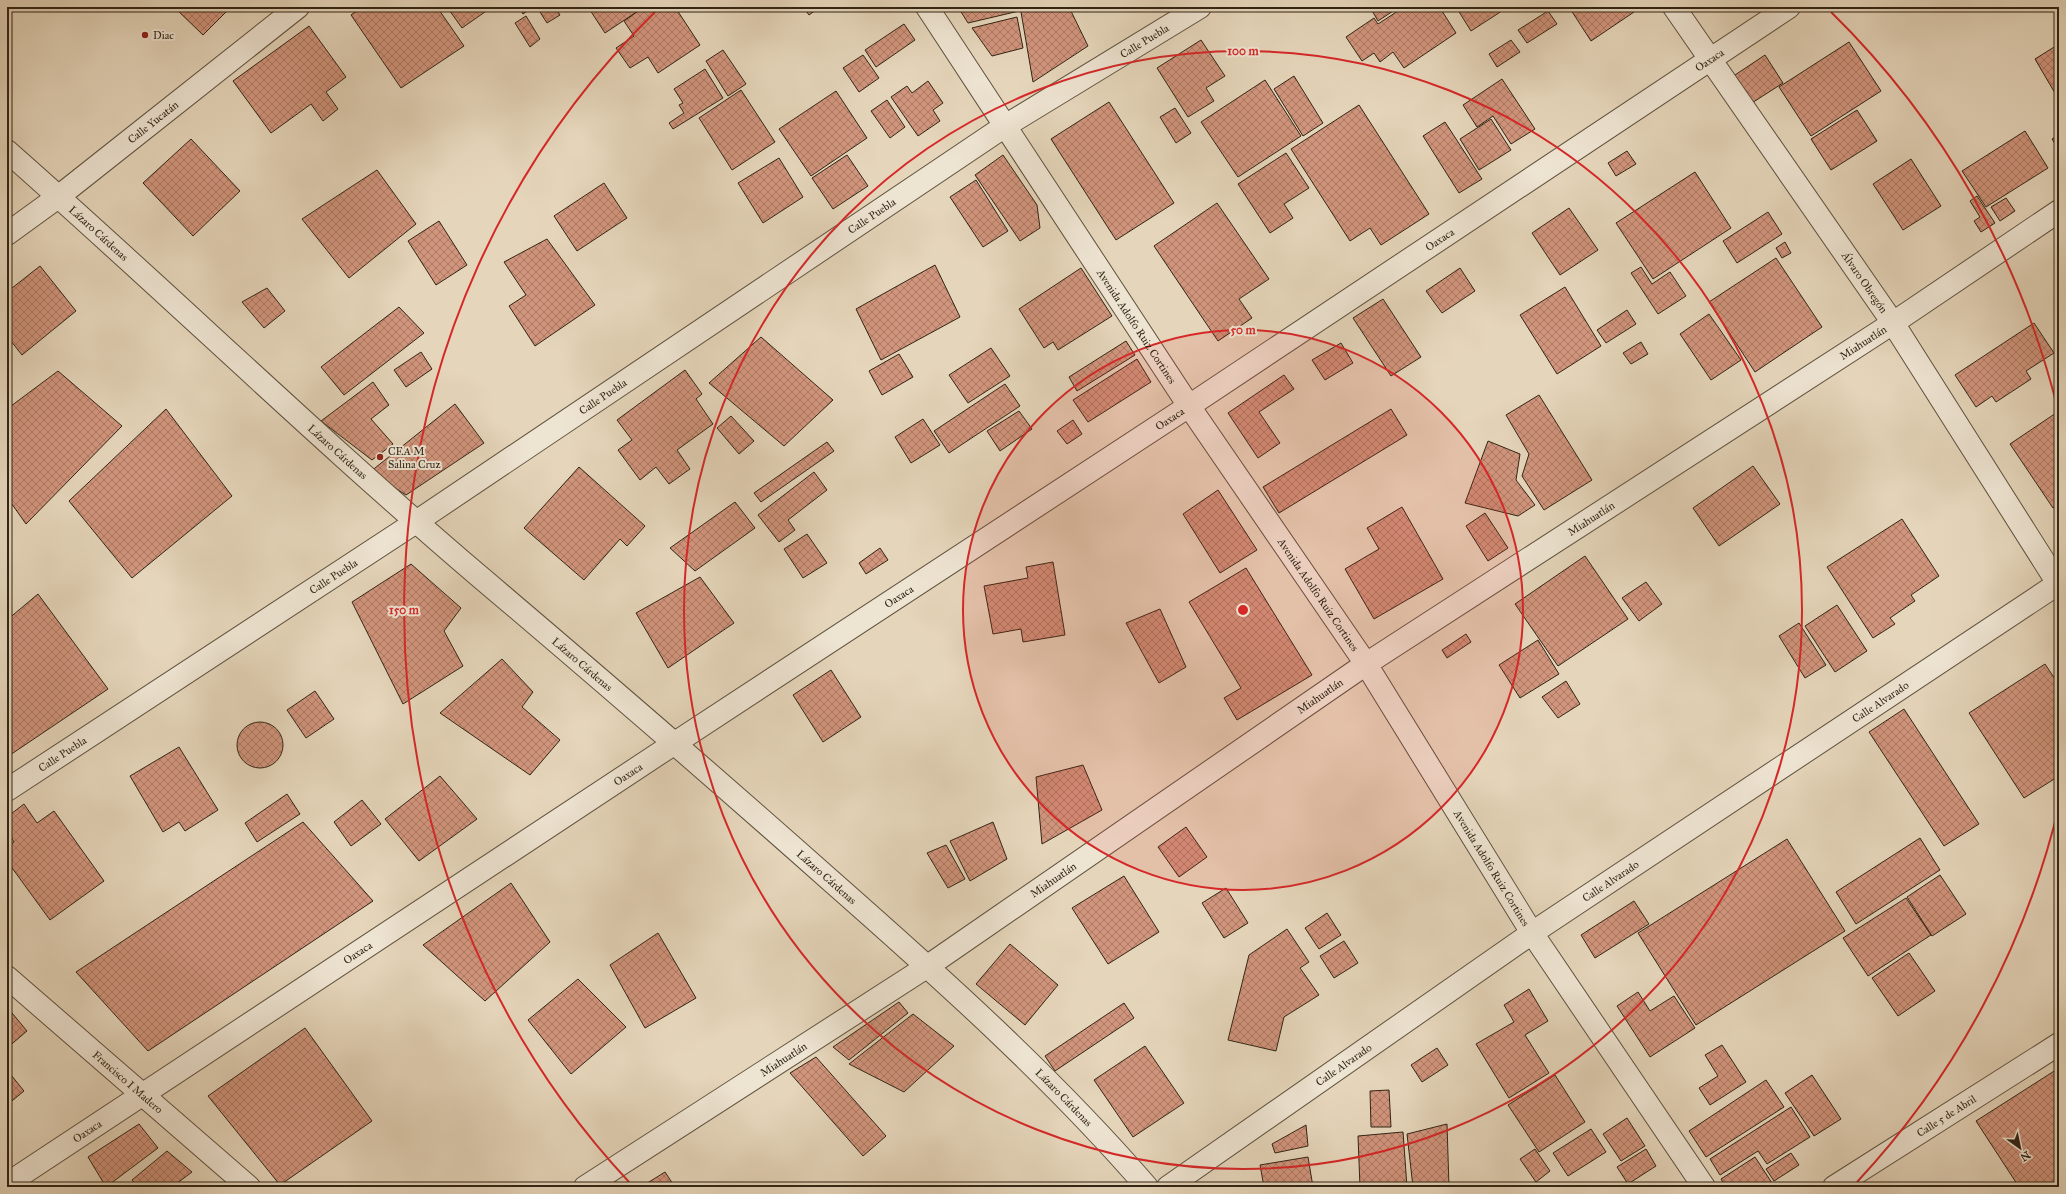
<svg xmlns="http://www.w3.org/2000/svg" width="2066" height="1194" viewBox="0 0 2066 1194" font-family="'IM FELL Great Primer',serif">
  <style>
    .building { fill: url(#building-cross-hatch); stroke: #312515 }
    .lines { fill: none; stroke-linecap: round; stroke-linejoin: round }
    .minor-casing { stroke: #5e513e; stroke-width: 24 }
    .tertiary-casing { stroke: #5e513e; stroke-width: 24 }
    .minor { stroke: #eee4d2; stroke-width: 22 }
    .tertiary { stroke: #eee4d2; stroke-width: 22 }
    .ring { fill: none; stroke: #d62828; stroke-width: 2 }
    .poi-dot { fill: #8f2418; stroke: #eee4d2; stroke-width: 1.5 }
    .labels { text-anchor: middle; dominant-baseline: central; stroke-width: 4; stroke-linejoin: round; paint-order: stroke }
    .poi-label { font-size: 11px; fill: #312515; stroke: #eee4d2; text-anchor: start }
    .street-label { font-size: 11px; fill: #312515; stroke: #eee4d2 }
    .centre { fill: #d62828; stroke: #eee4d2; stroke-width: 2 }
    .ring-label { font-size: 12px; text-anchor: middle; font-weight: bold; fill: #d62828; stroke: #eee4d2; stroke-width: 4; stroke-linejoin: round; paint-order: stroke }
  </style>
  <defs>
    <pattern id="building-cross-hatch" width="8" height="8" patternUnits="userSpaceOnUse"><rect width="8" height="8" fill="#d1947c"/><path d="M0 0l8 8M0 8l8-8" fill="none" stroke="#aa7964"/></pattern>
  </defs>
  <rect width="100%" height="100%" fill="#e5d5ba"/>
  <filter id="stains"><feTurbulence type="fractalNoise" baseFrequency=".005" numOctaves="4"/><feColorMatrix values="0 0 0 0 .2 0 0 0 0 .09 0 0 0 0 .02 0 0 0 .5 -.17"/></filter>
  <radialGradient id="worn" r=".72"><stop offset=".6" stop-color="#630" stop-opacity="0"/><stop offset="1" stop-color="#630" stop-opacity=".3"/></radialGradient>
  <g class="building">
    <path d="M174 7H231L203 35Z"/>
    <path d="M362 7H437L464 46 401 88 351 15Z"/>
    <path d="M447 7H492L462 28Z"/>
    <path d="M519 7H533L523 14Z"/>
    <path d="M548 7H555L560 15 547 23 540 12Z"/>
    <path d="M588 7H644L605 33Z"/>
    <path d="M644 7H675L700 45 658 73 648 57 630 68 616 48 634 36 624 21Z"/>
    <path d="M803 7H820L809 15Z"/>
    <path d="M958 7H1018L1019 11 968 23Z"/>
    <path d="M1033 7H1069L1088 46 1033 82 1021 12Z"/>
    <path d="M1370 7H1399L1378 21Z"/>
    <path d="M1404 7H1448L1442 11 1456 33 1404 68 1393 52 1380 62 1374 53 1362 61 1346 37 1374 18 1378 24Z"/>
    <path d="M1456 7H1508L1471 31Z"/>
    <path d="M1569 7H1631L1634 12 1591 41Z"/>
    <path d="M1548 11 1557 24 1527 43 1518 30Z"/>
    <path d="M526 16 540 39 530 47 515 23Z"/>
    <path d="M1017 17 1023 48 992 56 972 28Z"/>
    <path d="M904 24 915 40 876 67 865 50Z"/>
    <path d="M309 26 346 77 326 92 338 109 323 121 311 104 271 133 233 81Z"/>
    <path d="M1201 40 1225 76 1206 88 1214 101 1188 117 1157 68Z"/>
    <path d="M1511 40 1520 52 1497 67 1489 54Z"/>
    <path d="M1849 42 1881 91 1811 136 1779 87Z"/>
    <path d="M2059 44V100L2035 59Z"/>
    <path d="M723 50 746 84 728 96 706 61Z"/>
    <path d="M863 55 879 78 859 92 843 68Z"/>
    <path d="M1765 55 1783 83 1744 108 1726 81Z"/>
    <path d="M705 69 723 98 673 129 669 123 684 113 679 105 683 103 674 89Z"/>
    <path d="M1294 76 1323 123 1303 136 1274 89Z"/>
    <path d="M1502 79 1535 129 1511 144 1493 116 1477 127 1463 105Z"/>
    <path d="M1265 80 1301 136 1238 177 1201 122Z"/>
    <path d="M928 81 943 103 933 110 940 121 918 136 891 97 907 86 912 93Z"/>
    <path d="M741 90 775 142 732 170 699 118Z"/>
    <path d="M836 91 867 138 811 176 779 129Z"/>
    <path d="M887 100 905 127 890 138 871 111Z"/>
    <path d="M1109 102 1174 203 1116 240 1051 139Z"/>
    <path d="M1359 105 1429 214 1381 245 1370 228 1350 241 1291 149Z"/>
    <path d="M1175 108 1191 133 1176 143 1160 117Z"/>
    <path d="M1857 110 1877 141 1831 170 1811 139Z"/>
    <path d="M1491 119 1511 150 1479 170 1460 139Z"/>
    <path d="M1445 122 1482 179 1459 193 1423 136Z"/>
    <path d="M2025 131 2048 168 1986 207 1962 171Z"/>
    <path d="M2059 135V150L2052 139Z"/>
    <path d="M191 139 240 191 193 236 143 183Z"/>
    <path d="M1627 151 1636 164 1616 176 1608 163Z"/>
    <path d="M1286 153 1309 188 1284 204 1293 218 1270 233 1238 184Z"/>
    <path d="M847 155 868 186 833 209 812 178Z"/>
    <path d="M1003 155 1037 205 1040 228 1020 241 975 175Z"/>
    <path d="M779 158 803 197 763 223 738 183Z"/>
    <path d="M1911 159 1941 206 1903 230 1873 184Z"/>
    <path d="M377 170 416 224 349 278 302 219Z"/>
    <path d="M1695 172 1731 228 1653 279 1616 223Z"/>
    <path d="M976 180 1008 231 983 247 950 197Z"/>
    <path d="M604 183 627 218 577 251 554 216Z"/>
    <path d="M1977 196 1995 223 1981 232 1974 221 1980 217 1970 201Z"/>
    <path d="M2006 198 2015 211 2000 221 1991 207Z"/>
    <path d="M1217 203 1269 279 1239 299 1252 318 1218 341 1154 246Z"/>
    <path d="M1569 208 1598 250 1560 275 1532 233Z"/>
    <path d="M1768 212 1782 234 1737 263 1723 241Z"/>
    <path d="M439 221 467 265 436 285 408 241Z"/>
    <path d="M547 239 595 305 535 346 509 306 526 295 504 262Z"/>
    <path d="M1785 242 1791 253 1782 258 1776 248Z"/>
    <path d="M1776 258 1822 327 1755 372 1709 302Z"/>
    <path d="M935 265 960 317 881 360 856 309Z"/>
    <path d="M40 266 76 311 22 355 7 336V292Z"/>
    <path d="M1641 267 1652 284 1670 272 1686 296 1658 314 1631 273Z"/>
    <path d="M1081 268 1112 316 1058 350 1053 342 1044 348 1019 309Z"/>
    <path d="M1460 268 1475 291 1442 313 1426 291Z"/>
    <path d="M1565 287 1601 346 1557 374 1520 315Z"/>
    <path d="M267 288 285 311 264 328 242 302Z"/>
    <path d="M1383 299 1421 357 1391 376 1353 318Z"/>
    <path d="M399 307 424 333 344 395 321 367Z"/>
    <path d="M1627 310 1636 324 1606 343 1597 330Z"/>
    <path d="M1709 314 1741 360 1711 380 1680 334Z"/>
    <path d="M2034 323 2054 353 2026 371 2031 379 1996 402 1992 396 1976 407 1955 375Z"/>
    <path d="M761 337 833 400 784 446 709 383Z"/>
    <path d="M1126 341 1135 355 1077 391 1069 377Z"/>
    <path d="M1641 342 1648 354 1631 364 1623 353Z"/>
    <path d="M1341 343 1353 363 1325 380 1312 360Z"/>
    <path d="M991 348 1010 376 968 403 949 375Z"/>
    <path d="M421 352 432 369 406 387 394 370Z"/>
    <path d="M899 354 913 377 882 395 869 371Z"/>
    <path d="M1137 359 1151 382 1088 422 1073 400Z"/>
    <path d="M685 370 702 394 696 399 713 424 677 450 690 469 669 484 656 467 640 480 618 450 632 440 617 420Z"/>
    <path d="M58 371 122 426 26 524 7 497V409Z"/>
    <path d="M1284 375 1294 389 1259 412 1280 443 1258 458 1228 413Z"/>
    <path d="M373 382 389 405 371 419 393 444 372 460 321 421Z"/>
    <path d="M1005 384 1020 406 949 453 934 431Z"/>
    <path d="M1539 395 1592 480 1544 510 1522 476 1529 454 1506 415Z"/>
    <path d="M455 404 484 443 406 495 370 472Z"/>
    <path d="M166 409 232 496 132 578 69 501Z"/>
    <path d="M1391 409 1407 435 1279 513 1263 487Z"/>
    <path d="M1019 411 1032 429 1000 451 987 431Z"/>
    <path d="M2059 411V504L2053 508 2010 444Z"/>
    <path d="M731 416 754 441 739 454 717 428Z"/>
    <path d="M923 419 940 445 911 463 895 437Z"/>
    <path d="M1073 420 1082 434 1067 444 1057 431Z"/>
    <path d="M1488 441 1520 454 1516 480 1535 505 1518 516 1465 503Z"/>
    <path d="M827 442 834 451 761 502 754 493Z"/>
    <path d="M1753 466 1780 504 1719 546 1693 508Z"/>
    <path d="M579 467 645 526 627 546 620 539 584 580 524 528Z"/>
    <path d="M814 472 827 490 788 520 795 530 779 542 758 515Z"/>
    <path d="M1218 490 1257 550 1220 573 1183 514Z"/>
    <path d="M735 502 755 528 695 571 670 548Z"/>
    <path d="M1402 507 1443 579 1374 619 1345 569 1379 549 1367 528Z"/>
    <path d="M1485 513 1508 548 1488 561 1466 526Z"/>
    <path d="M1902 519 1939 576 1911 595 1915 601 1890 618 1895 624 1873 638 1827 567Z"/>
    <path d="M807 534 827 563 803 578 784 549Z"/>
    <path d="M880 548 888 560 866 574 859 563Z"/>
    <path d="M1585 556 1628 619 1558 666 1515 604Z"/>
    <path d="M1053 562 1065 635 1023 642 1021 629 993 634 984 586 1028 578 1026 567Z"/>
    <path d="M411 564 461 608 444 631 463 666 403 704 352 602Z"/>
    <path d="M1246 568 1312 675 1237 720 1224 698 1241 688 1189 602Z"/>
    <path d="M700 577 734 623 668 668 636 613Z"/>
    <path d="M1646 582 1662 604 1639 621 1622 598Z"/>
    <path d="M38 594 108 689 7 757V620Z"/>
    <path d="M1837 605 1867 651 1835 672 1805 626Z"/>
    <path d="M1160 609 1186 667 1159 683 1126 623Z"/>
    <path d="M1799 623 1826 665 1805 678 1779 636Z"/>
    <path d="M1466 634 1471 642 1447 658 1442 650Z"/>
    <path d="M1538 640 1559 674 1520 698 1499 665Z"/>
    <path d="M502 659 533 692 522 707 560 740 530 775 440 713Z"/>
    <path d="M2045 664 2059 685V776L2024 798 1969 713Z"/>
    <path d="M831 670 861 717 823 742 793 695Z"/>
    <path d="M1566 681 1580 704 1558 718 1542 697Z"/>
    <path d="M315 691 334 719 306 738 287 710Z"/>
    <path d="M1904 709 1979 824 1944 846 1869 732Z"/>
    <circle cx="260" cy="745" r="23"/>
    <path d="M179 747 218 810 185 831 179 822 163 832 130 776Z"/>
    <path d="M1083 765 1102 810 1042 844 1036 777Z"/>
    <path d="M440 776 477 819 419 861 385 819Z"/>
    <path d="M287 794 300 814 257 842 245 823Z"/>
    <path d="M362 800 381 824 351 846 334 822Z"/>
    <path d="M24 804 37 823 54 811 104 881 50 920 7 861V847L14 842 7 831V817Z"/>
    <path d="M303 822 373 901 148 1051 76 972Z"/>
    <path d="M993 822 1007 859 970 881 950 841Z"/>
    <path d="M1186 827 1207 857 1179 877 1158 847Z"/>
    <path d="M1920 838 1940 870 1856 924 1836 892Z"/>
    <path d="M1787 839 1845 931 1696 1025 1638 933Z"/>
    <path d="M946 845 965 879 948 888 927 853Z"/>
    <path d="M1940 875 1966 914 1932 936 1907 897Z"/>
    <path d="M1124 876 1159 932 1108 964 1072 908Z"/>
    <path d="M511 883 550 942 485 1001 423 945Z"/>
    <path d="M1226 888 1248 923 1224 938 1202 903Z"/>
    <path d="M1906 898 1931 935 1868 976 1843 938Z"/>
    <path d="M1634 901 1649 924 1595 958 1581 935Z"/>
    <path d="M1327 913 1341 935 1319 949 1305 928Z"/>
    <path d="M1287 929 1309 962 1300 968 1319 995 1284 1017 1276 1051 1228 1040 1249 955Z"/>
    <path d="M658 933 696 998 645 1028 610 965Z"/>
    <path d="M1344 941 1358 963 1334 978 1320 956Z"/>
    <path d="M1010 944 1058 985 1025 1025 976 984Z"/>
    <path d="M1909 953 1935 991 1898 1016 1872 978Z"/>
    <path d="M578 979 626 1027 571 1074 528 1020Z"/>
    <path d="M1529 989 1548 1021 1525 1035 1549 1073 1509 1098 1476 1044 1514 1022 1504 1005Z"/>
    <path d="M1638 992 1650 1011 1674 996 1695 1028 1650 1057 1617 1006Z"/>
    <path d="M899 1002 908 1013 849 1060 833 1047Z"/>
    <path d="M1124 1003 1134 1018 1055 1071 1045 1056Z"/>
    <path d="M7 1007 27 1031 7 1048Z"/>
    <path d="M913 1014 954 1046 904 1092 849 1064Z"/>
    <path d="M305 1028 372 1121 280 1185 208 1096Z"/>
    <path d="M1722 1045 1746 1082 1710 1105 1699 1088 1718 1076 1705 1055Z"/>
    <path d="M1145 1046 1184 1103 1133 1137 1094 1080Z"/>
    <path d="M1437 1048 1448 1065 1422 1082 1411 1065Z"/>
    <path d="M816 1057 886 1136 863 1156 790 1073Z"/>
    <path d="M2059 1068V1187H2019L1976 1121Z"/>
    <path d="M7 1070 24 1091 7 1105Z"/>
    <path d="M1555 1075 1585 1122 1539 1152 1508 1105Z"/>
    <path d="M1812 1075 1841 1119 1814 1136 1785 1093Z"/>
    <path d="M1766 1080 1784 1107 1706 1157 1689 1131Z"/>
    <path d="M1389 1090 1391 1127H1371L1370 1091Z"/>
    <path d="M1791 1107 1810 1137 1767 1164 1758 1151 1720 1175 1710 1159Z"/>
    <path d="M1627 1118 1645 1146 1621 1161 1603 1134Z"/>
    <path d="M139 1124 158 1148 106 1187 88 1157Z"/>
    <path d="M1447 1124 1449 1187H1413L1407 1134Z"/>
    <path d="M1306 1125 1308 1146 1275 1153 1272 1144Z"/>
    <path d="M1591 1129 1606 1152 1568 1176 1553 1153Z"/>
    <path d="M1403 1132 1407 1187H1360L1358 1136Z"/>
    <path d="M1535 1149 1550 1171 1536 1182 1520 1159Z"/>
    <path d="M1646 1149 1656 1166 1628 1184 1617 1167Z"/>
    <path d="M167 1151 192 1172 172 1187H137L132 1180Z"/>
    <path d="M1791 1153 1799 1165 1774 1181 1766 1169Z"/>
    <path d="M1308 1157 1313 1187H1264L1260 1165Z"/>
    <path d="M1755 1157 1772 1183 1766 1187H1726L1721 1179Z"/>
    <path d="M665 1172 675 1187H641Z"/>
  </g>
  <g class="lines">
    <g class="minor-casing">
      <g id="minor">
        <path id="s1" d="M927 7 1189 406 1366 664 1532 933 1704 1187"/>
        <path id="s2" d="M1674 7 1893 323 2059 585"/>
        <path id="s3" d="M7 151C166 291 318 439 479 576 597 676 714 777 830 880 939 976 1052 1077 1147 1187"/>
        <path id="s4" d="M7 234 58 197 298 7"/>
        <path id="s5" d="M7 977 249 1187"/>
        <path id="s6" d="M7 1184 675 743 1189 406 1789 7"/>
        <path id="s7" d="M585 1187 928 966 1366 664 1893 323 2059 211"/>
        <path id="s8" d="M1168 1187 1532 933 2059 583"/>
        <path id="s9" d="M1834 1187 2059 1044"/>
      </g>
    </g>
    <g class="tertiary-casing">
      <g id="tertiary">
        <path id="s10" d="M7 790 416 522 1005 126 1200 7"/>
      </g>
    </g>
    <use href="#minor" class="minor"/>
    <use href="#tertiary" class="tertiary"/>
  </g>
  <circle cx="1243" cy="610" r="280" fill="#d62828" fill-opacity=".12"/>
  <g class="ring">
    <circle cx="1243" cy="610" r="280"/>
    <circle cx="1243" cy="610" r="559"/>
    <path d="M2059 806A839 839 0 0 1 1857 1182M629 1182A839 839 0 0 1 655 12M1831 12A839 839 0 0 1 2059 414"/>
  </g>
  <g class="poi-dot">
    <circle cx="145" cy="35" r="4"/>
    <circle cx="380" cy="457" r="4"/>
  </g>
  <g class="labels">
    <g class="poi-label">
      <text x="153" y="35">Diac</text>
      <text x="388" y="451">CEA M<tspan x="388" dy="13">Salina Cruz</tspan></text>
    </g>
    <g class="street-label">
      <text stroke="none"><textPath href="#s10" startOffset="1362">Calle Puebla</textPath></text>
      <text stroke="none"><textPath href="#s6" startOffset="2040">Oaxaca</textPath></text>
      <text stroke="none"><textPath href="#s4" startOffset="184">Calle Yucatán</textPath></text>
      <text stroke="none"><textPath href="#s10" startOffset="1038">Calle Puebla</textPath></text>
      <text stroke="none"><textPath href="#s3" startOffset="123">Lázaro Cárdenas</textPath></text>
      <text stroke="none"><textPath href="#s6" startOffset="1716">Oaxaca</textPath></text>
      <text stroke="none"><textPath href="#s2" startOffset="335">Álvaro Obregón</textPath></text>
      <text stroke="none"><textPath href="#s1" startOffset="382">Avenida Adolfo Ruiz Cortines</textPath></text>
      <text stroke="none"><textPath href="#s7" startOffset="1532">Miahuatlán</textPath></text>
      <text stroke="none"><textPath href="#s10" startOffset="714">Calle Puebla</textPath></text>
      <text stroke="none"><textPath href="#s6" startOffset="1392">Oaxaca</textPath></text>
      <text stroke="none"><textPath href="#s3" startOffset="447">Lázaro Cárdenas</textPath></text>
      <text stroke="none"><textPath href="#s7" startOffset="1208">Miahuatlán</textPath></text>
      <text stroke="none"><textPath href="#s10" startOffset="390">Calle Puebla</textPath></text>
      <text stroke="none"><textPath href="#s1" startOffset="706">Avenida Adolfo Ruiz Cortines</textPath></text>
      <text stroke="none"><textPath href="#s6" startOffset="1068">Oaxaca</textPath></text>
      <text stroke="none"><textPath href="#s3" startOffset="771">Lázaro Cárdenas</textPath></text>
      <text stroke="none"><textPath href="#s7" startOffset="884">Miahuatlán</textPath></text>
      <text stroke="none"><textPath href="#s8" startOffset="862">Calle Alvarado</textPath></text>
      <text stroke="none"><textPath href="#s10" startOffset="66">Calle Puebla</textPath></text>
      <text stroke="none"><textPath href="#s6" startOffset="744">Oaxaca</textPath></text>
      <text stroke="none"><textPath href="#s1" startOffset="1030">Avenida Adolfo Ruiz Cortines</textPath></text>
      <text stroke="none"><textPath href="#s3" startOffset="1095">Lázaro Cárdenas</textPath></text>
      <text stroke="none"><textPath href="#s7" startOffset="560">Miahuatlán</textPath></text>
      <text stroke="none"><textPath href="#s8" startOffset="538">Calle Alvarado</textPath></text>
      <text stroke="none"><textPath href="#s6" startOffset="420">Oaxaca</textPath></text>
      <text stroke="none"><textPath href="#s7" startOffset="236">Miahuatlán</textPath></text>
      <text stroke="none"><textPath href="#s8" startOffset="214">Calle Alvarado</textPath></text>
      <text stroke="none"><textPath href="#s5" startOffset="160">Francisco I Madero</textPath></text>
      <text stroke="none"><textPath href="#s3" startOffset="1419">Lázaro Cárdenas</textPath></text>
      <text stroke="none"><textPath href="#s9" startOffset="133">Calle 5 de Abril</textPath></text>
      <text stroke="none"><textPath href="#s6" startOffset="96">Oaxaca</textPath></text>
    </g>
  </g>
  <circle cx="1243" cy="610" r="6" class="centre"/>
  <g class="ring-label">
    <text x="1243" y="55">100 m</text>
    <text x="1243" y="334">50 m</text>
    <text x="404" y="614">150 m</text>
  </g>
  <rect width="2066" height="1194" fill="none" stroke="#e5d5ba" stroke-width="24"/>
  <rect x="8" y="8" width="2050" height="1178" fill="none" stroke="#312515" stroke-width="2"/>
  <rect x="12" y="12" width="2042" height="1170" fill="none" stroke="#312515"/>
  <g transform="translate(2020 1148) rotate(147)" stroke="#eee4d2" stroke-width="3" paint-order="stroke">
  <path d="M0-3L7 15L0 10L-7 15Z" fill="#312515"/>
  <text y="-6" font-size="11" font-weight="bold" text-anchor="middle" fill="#312515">N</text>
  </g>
  <rect width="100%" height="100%" filter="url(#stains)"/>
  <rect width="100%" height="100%" fill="url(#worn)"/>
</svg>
